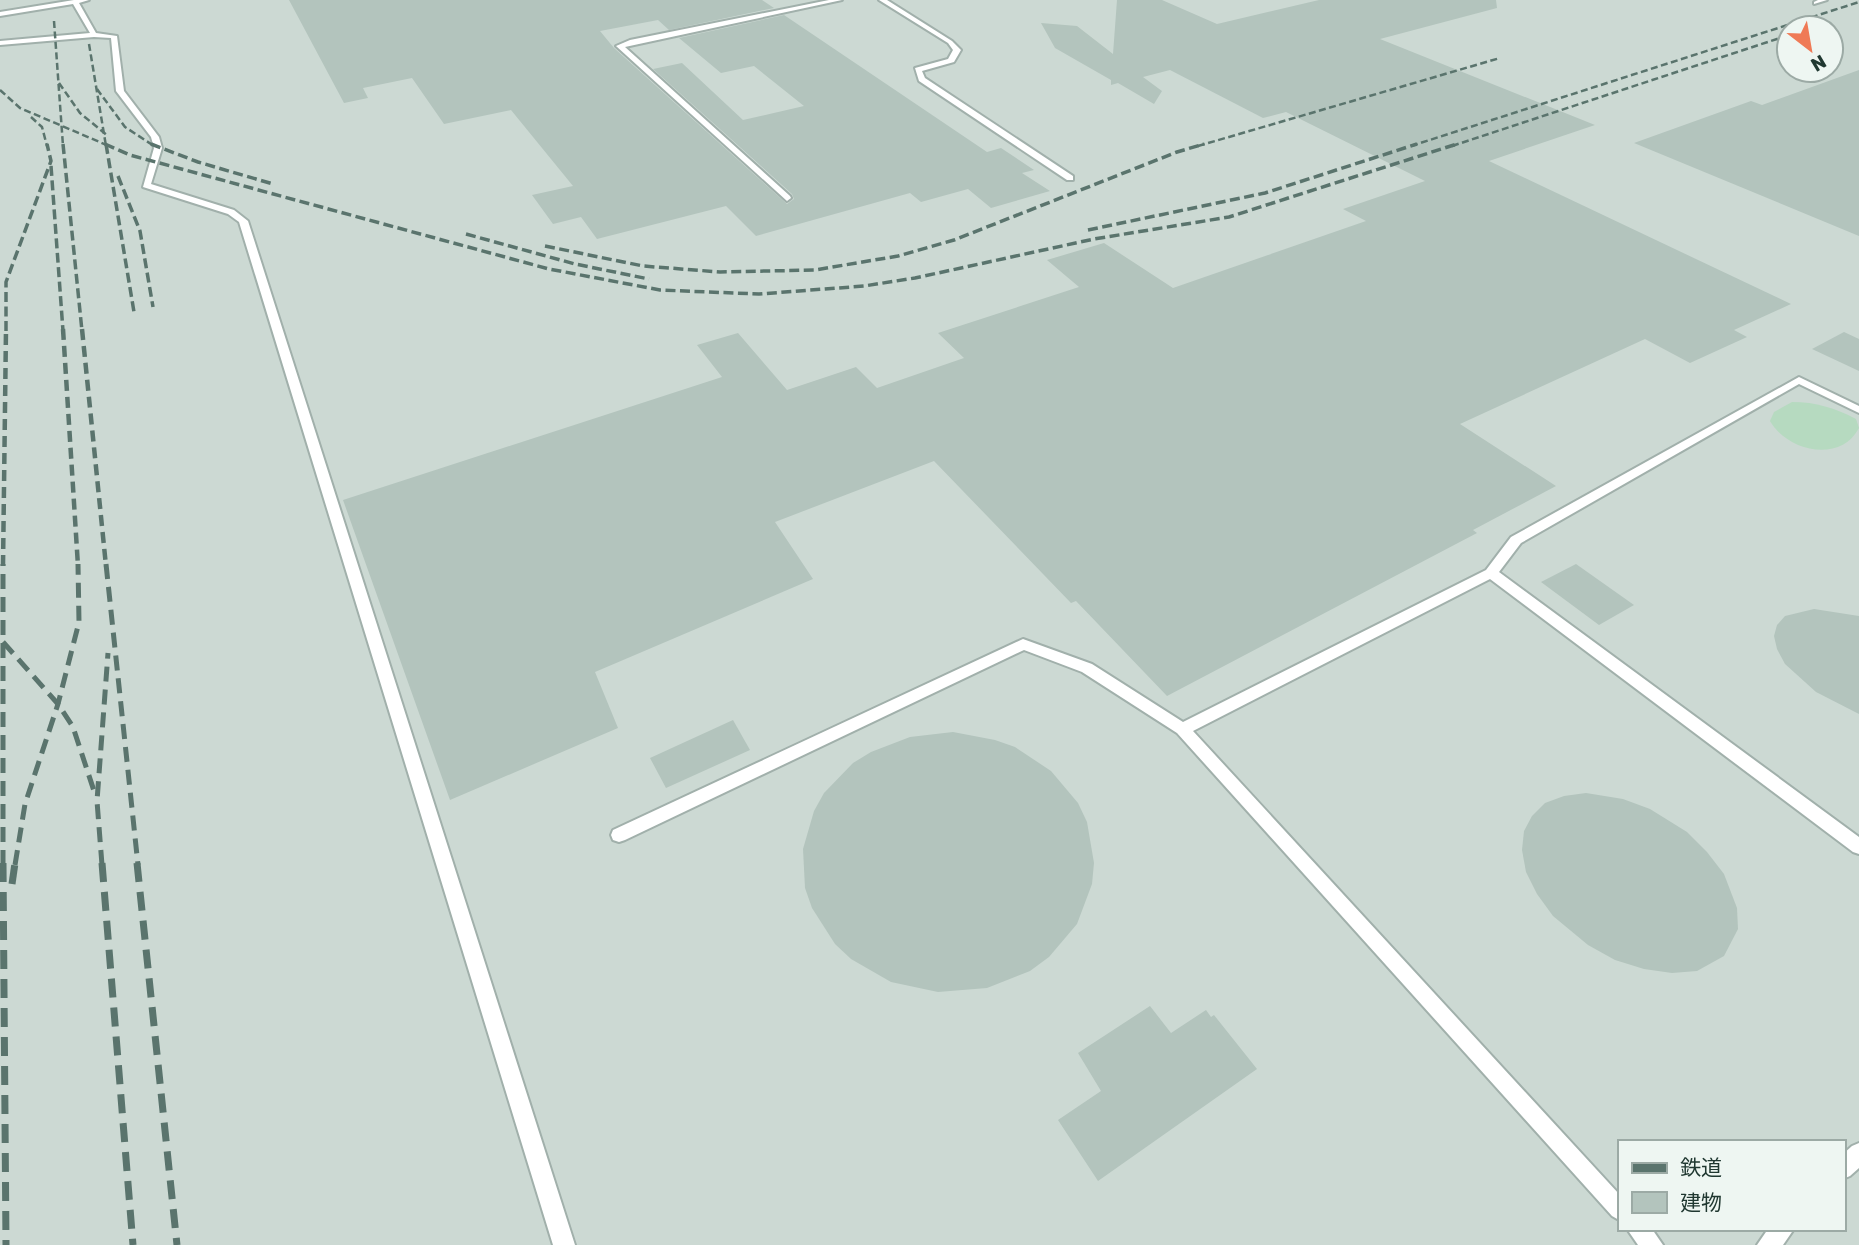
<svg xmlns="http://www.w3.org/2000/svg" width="1859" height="1245" viewBox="0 0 1859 1245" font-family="Rubik,'Noto Sans JP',sans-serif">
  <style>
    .built { fill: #ccd9d3; fill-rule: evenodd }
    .green { fill: #b6dac0 }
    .building { fill: #b3c4bd }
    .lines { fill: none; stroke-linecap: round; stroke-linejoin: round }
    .lane-casing { stroke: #a1b0ab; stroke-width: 4 }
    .lane { fill: #fff; fill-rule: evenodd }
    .rail-far4 { stroke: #5a746d; stroke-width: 2.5; stroke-dasharray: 7 3.5; stroke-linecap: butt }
    .rail-far3 { stroke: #5a746d; stroke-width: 3.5; stroke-dasharray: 10 4.5; stroke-linecap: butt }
    .rail-far2 { stroke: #5a746d; stroke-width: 4.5; stroke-dasharray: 11 6; stroke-linecap: butt }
    .rail-far1 { stroke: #5a746d; stroke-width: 5; stroke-dasharray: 15 8; stroke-linecap: butt }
    .rail { stroke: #5a746d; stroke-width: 7; stroke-dasharray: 19 10; stroke-linecap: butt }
  </style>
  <rect width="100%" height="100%" fill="#dee9e4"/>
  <path class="built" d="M0 0H1859V1245H0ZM1789 28H1831V70H1789ZM1619 1142H1843V1229H1619Z"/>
  <path class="green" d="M1792 402C1816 402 1835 408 1856 419L1859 428C1840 464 1787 451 1770 421L1774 412Z"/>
  <g class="building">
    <path d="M289 0H762L774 8 669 30 658 20 600 31 614 48 787 204 794 199 792 194 653 69 682 63 743 120 804 106 754 66 721 73 679 38 784 15 987 152 1001 148 1034 170 1022 173 1050 191 991 208 968 189 921 202 910 193 756 236 726 206 597 239 581 217 553 224 532 195 573 186 511 110 444 124 412 78 363 88 368 98 344 103Z"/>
    <path d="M1117 0H1162L1217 24 1319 0H1496L1497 8 1380 39 1595 125 1489 161 1791 304 1734 330 1747 337 1690 363 1645 339 1460 424 1556 486 1473 530 1477 533 1167 696 1076 601 1071 603 934 461 775 522 813 579 595 672 618 728 450 800 343 500 722 377 697 345 738 333 787 390 856 367 877 388 964 358 938 333 1079 287 1047 260 1104 243 1173 288 1366 221 1343 209 1425 181 1286 112 1263 118 1170 70 1143 77 1162 91 1154 104 1118 83 1111 85V80L1055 48 1041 23 1077 26 1113 54Z"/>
    <path d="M1859 70V236L1634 143 1751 101 1762 105Z"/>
    <path d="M1844 332 1859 339V371L1812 349Z"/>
    <path d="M1576 564 1634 605 1599 625 1541 582Z"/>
    <path d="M1814 609 1859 616V714L1816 692 1785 664 1777 649 1774 636 1777 625 1785 616Z"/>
    <path d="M733 720 750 750 666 788 650 758Z"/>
    <path d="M953 732 995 740 1015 747 1051 771 1078 803 1087 822 1094 863 1092 884 1077 924 1049 957 1030 971 987 988 938 992 891 982 851 959 835 944 812 908 805 888 803 849 814 811 824 793 853 763 871 752 910 737Z"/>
    <path d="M1586 793 1623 799 1650 809 1687 832 1707 852 1724 874 1737 908 1738 929 1724 956 1697 971 1672 973 1644 969 1615 960 1588 945 1553 916 1537 894 1526 872 1522 850 1524 831 1532 816 1545 803 1564 796Z"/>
    <path d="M1150 1006 1171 1033 1206 1010 1211 1017 1214 1015 1257 1069 1098 1181 1058 1120 1101 1091 1078 1053Z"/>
  </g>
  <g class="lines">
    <g class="lane-casing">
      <g id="lane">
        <path d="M74 0H89L79 3 96 33 117 36 124 91 159 137 162 148 151 184 234 210 248 221 575 1245H553L239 222 228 214 143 187 154 148 151 137 116 91 111 38 94 37 0 45V41L90 33 73 4 0 16V12Z"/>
        <path d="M829 0H842L625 47 790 196 791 198 787 201 616 46 630 40Z"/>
        <path d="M879 0H887L952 41 961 50 954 62 922 71 925 78 1073 176V180H1067L919 81 915 68 948 59 953 50 948 43Z"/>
        <path d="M1818 0H1827L1814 4V2Z"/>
        <path d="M1799 377 1859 406V413L1799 384 1521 543 1499 572 1859 837V854L1853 852 1490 579 1193 731 1619 1194V1220L1612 1216 1177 733 1082 672 1024 650 625 840 619 842 613 840 611 835 613 830 1023 639 1092 664 1183 722 1486 570 1511 537Z"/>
        <path d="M1859 1143V1168L1850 1176 1843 1179V1154L1852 1146Z"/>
        <path d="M1627 1229H1652L1663 1245H1638Z"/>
        <path d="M1768 1229H1794L1783 1245H1757Z"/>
      </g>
    </g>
    <use href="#lane" class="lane"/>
    <g class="rail-far4">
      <path d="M54 21 63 146"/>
      <path d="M89 44 106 146"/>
      <path d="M59 83 80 113 108 136"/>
      <path d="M97 89 125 127 154 146"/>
      <path d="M0 90 20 108 109 146"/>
      <path d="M31 117 42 127 47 146"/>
      <path d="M1198 146 1500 58"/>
      <path d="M1411 146 1859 2"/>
      <path d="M1452 146 1789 35"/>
    </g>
    <g class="rail-far3">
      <path d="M63 144 82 331"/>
      <path d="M105 144 130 155 549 269 660 290 759 294 864 286 915 278 1094 239 1229 217 1457 144"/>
      <path d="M106 144 134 312"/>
      <path d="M151 144 198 162 273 184"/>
      <path d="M51 166 63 331"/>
      <path d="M118 176 140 231 153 307"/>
      <path d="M1088 230 1265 193 1417 144"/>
      <path d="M466 234 575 264 649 279"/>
      <path d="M545 246 643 266 720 272 815 270 898 256 954 240 1177 152 1204 144"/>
      <path d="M6 331V282L51 161 47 144"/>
    </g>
    <g class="rail-far2">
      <path d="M63 329 78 566"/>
      <path d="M82 329 106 566"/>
      <path d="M3 566 6 329"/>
    </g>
    <g class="rail-far1">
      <path d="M106 564 138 865"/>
      <path d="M3 642 58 704 73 727 94 791"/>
      <path d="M3 865V564"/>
      <path d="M15 865 25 804 58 704 79 622 78 564"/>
      <path d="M102 865 97 801 108 653"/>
    </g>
    <g class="rail">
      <path d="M3 863 6 1245"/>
      <path d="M102 863 133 1245"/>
      <path d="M137 863 177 1245"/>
      <path d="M12 884 15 863"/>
    </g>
  </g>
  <rect x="1618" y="1140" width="228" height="91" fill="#eef6f2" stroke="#9caaa5" stroke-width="2"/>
  <rect x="1632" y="1163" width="35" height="10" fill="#5a746d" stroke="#9caaa5" stroke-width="2"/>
  <text x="1680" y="1175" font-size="21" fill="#203831">鉄道</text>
  <rect x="1632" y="1192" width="35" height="21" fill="#b3c4bd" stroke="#9caaa5" stroke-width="2"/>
  <text x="1680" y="1210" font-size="21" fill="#203831">建物</text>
  <g transform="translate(1810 49) rotate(149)"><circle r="33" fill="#eef6f2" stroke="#9caaa5" stroke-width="2"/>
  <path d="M0-5L12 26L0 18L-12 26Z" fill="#ef7a56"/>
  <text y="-10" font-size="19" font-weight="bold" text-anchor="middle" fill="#203831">N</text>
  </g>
</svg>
